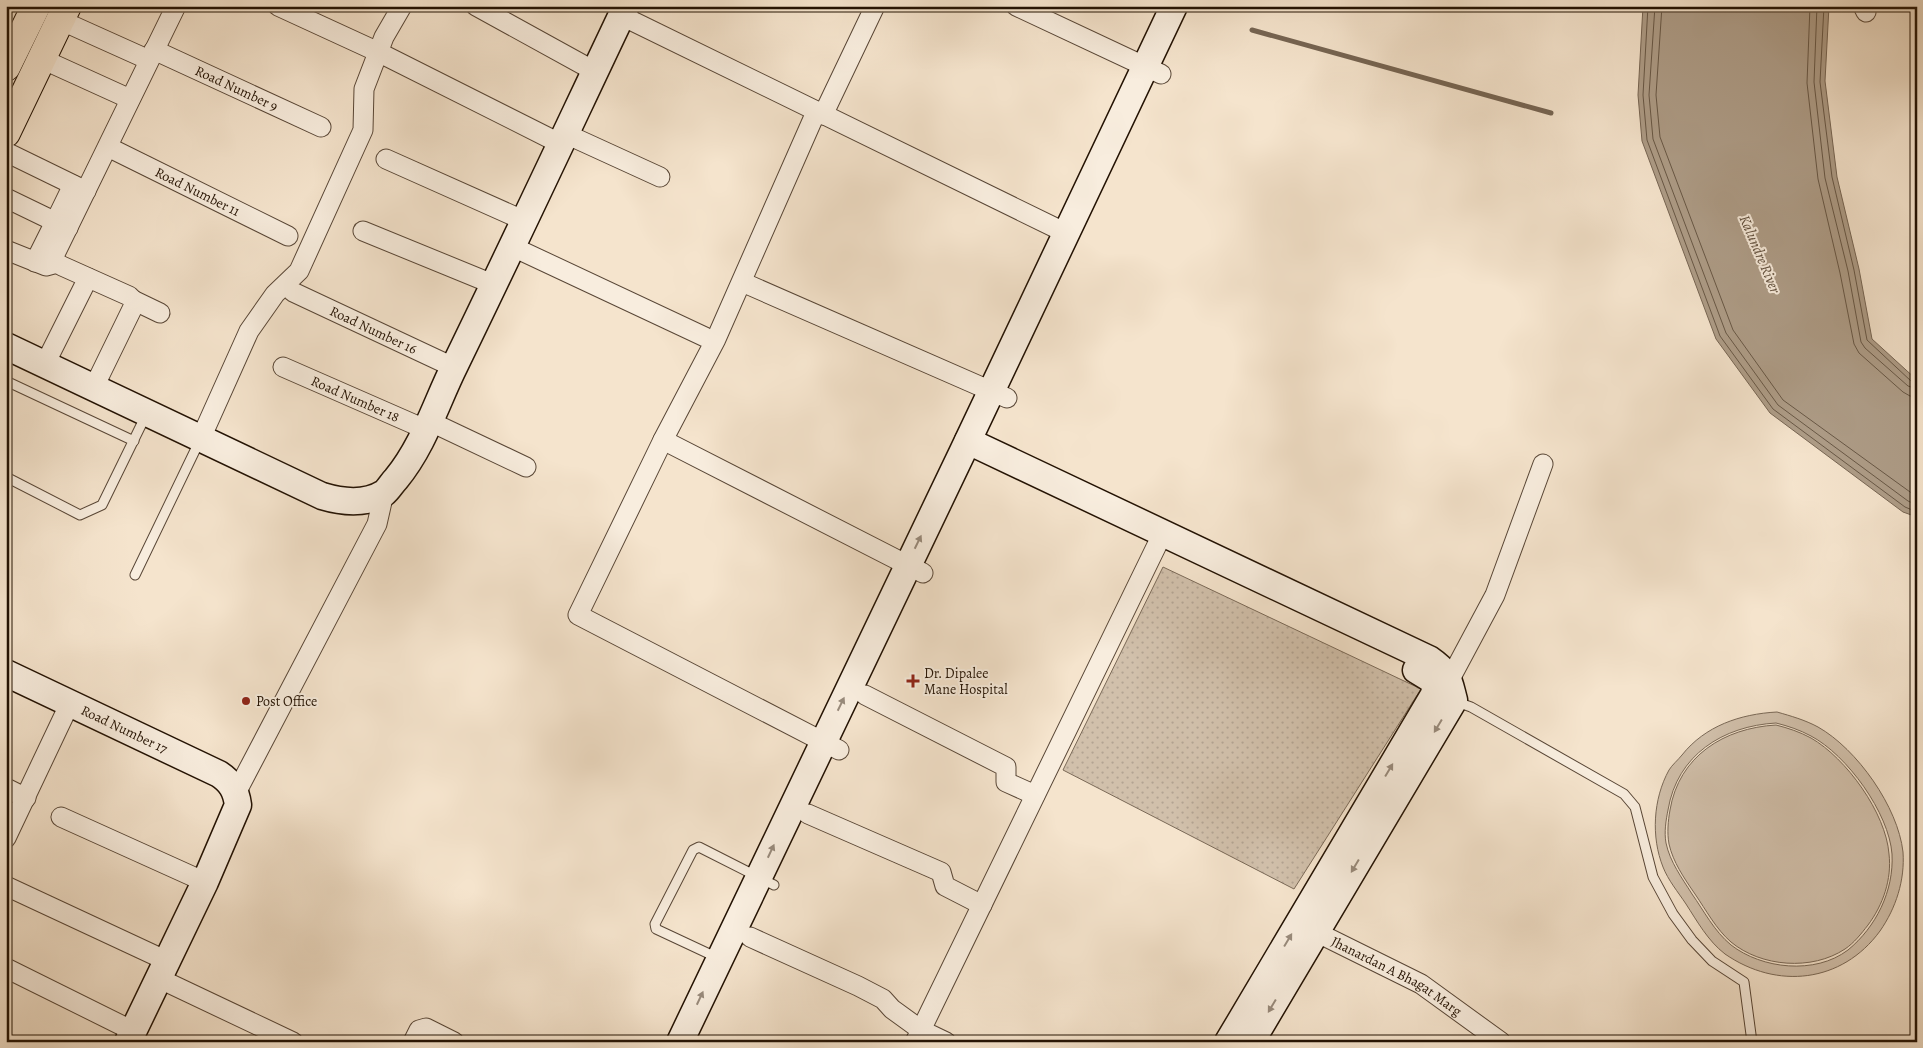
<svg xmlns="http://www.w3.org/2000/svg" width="1923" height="1048" viewBox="0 0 1923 1048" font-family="Alegreya,serif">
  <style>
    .grass { fill: url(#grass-dots); stroke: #7a6957 }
    .pitch { fill: #d1c0ab; stroke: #7a6957; fill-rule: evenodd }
    .water { fill: #ae9d88; stroke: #766553 }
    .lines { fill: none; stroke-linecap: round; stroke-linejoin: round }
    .shore { stroke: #685846; stroke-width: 1 }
    .stream { stroke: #766553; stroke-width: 5 }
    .lane-casing { stroke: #584636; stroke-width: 11 }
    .street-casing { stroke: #584636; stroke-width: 21 }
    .secondary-casing { stroke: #231203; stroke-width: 29 }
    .primary-casing { stroke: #231203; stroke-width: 30 }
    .lane { stroke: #f8edde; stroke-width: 9 }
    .street { stroke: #f8edde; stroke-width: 19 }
    .secondary { stroke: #f8edde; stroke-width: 26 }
    .primary { stroke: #f5e4cd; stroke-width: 28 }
    .oneway { fill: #988a7b }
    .poi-dot { fill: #8f2418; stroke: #f8edde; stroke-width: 2 }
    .labels { text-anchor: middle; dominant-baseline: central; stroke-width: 4; stroke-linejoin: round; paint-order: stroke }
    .street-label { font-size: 14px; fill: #231203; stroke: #f8edde }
    .poi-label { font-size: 14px; fill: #231203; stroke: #f8edde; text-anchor: start }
    .water-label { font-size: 15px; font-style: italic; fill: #62513f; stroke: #f8edde }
  </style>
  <defs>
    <pattern id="grass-dots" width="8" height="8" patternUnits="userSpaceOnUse" patternTransform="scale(1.25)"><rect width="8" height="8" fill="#d1c0ab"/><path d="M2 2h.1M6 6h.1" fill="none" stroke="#b3a492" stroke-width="1.8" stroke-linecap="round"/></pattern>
  </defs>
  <rect width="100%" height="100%" fill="#f5e4cd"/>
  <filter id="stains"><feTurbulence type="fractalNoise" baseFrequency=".004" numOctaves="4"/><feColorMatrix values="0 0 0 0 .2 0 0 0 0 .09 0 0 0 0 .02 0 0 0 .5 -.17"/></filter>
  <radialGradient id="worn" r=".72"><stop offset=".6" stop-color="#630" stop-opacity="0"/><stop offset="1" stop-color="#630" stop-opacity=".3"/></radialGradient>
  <path class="grass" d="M1163 567 1421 689 1294 889 1063 770Z"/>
  <g class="pitch">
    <path d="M1777 712C1791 716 1805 720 1818 727 1857 749 1898 807 1903 852 1905 880 1896 908 1880 931 1842 983 1777 990 1725 954 1708 941 1697 921 1686 904 1678 892 1668 880 1663 867 1651 837 1653 799 1669 770 1672 765 1678 760 1682 755 1705 726 1740 714 1777 712ZM1776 723C1788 726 1800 730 1811 736 1847 755 1889 813 1892 854 1894 891 1876 927 1848 950 1815 975 1762 969 1731 945 1714 931 1704 911 1692 894 1682 878 1670 862 1666 843 1664 832 1666 820 1668 810 1677 755 1723 726 1776 723Z"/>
    <path d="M1776 725C1788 728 1800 732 1811 738 1846 758 1886 813 1889 854 1892 879 1883 905 1868 925 1861 934 1854 943 1845 949 1812 971 1761 967 1731 942 1716 929 1706 910 1695 894 1684 878 1673 862 1669 844 1667 833 1668 821 1670 810 1679 756 1724 728 1776 725Z"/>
  </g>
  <path class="water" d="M1643 6H1829L1825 81 1837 177 1859 269 1872 339 1917 380V517L1903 512 1770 413 1716 339 1642 141 1638 95Z"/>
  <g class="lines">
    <g class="shore">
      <path d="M1648 6 1643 95 1647 140 1720 336 1773 409 1905 507 1917 512"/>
      <path d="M1655 6 1649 95 1653 139 1726 333 1778 405 1908 501 1917 505"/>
      <path d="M1662 6 1656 95 1660 137 1733 330 1783 400 1917 497"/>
      <path d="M1810 6 1807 83 1818 179 1840 273 1854 344 1859 353 1903 392 1910 396 1917 397"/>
      <path d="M1817 6 1814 82 1825 178 1848 271 1861 342 1865 348 1908 386 1917 389"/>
      <path d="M1824 6 1820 82 1832 177 1854 270 1867 340 1911 381 1917 383"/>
    </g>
    <path class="stream" d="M1252 30 1551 113"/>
    <g class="lane-casing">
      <g id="lane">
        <path d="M6 381 134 441"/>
        <path d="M6 477 80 515 102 505 146 415"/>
        <path d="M135 575 200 440"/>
        <path d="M1454 701 1471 707 1624 794 1635 807 1653 877 1673 914 1692 940 1712 961 1744 982 1752 1042"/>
        <path d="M718 958 656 929 655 924 693 850 699 847 774 885"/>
      </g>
    </g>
    <g class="street-casing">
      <g id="street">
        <path d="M278 6 378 52 561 144"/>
        <path d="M476 6 596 72"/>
        <path d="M1016 6 1161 74"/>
        <path d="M1863 6 1866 12"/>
        <path d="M622 16 1066 233"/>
        <path d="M60 20 149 60"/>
        <path id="s1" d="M154 50 321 127"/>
        <path d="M42 59 130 99"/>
        <path d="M816 112 716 339 663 440 578 615 839 750"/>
        <path d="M823 115 875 6"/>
        <path d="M566 134 660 177"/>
        <path id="s2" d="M108 147 288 236"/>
        <path d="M6 152 86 191"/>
        <path d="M386 159 525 221"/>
        <path d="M6 198 68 228"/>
        <path d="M55 222 73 185"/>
        <path d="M363 231 495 285"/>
        <path d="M513 247 705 337"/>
        <path d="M6 250 46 266 57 263"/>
        <path d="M35 262 53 226"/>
        <path d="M742 282 1007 398"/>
        <path id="s3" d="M293 292 453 367"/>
        <path d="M133 300 160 313"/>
        <path d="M45 364 88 278"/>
        <path id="s4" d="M283 367 427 430"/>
        <path d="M94 387 133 307V300L129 296 62 266 55 262 54 256 176 6"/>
        <path d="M431 422 526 467"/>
        <path d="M201 438 249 331 275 294 299 271 363 130 364 89 384 37 402 6"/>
        <path d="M663 440 923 573"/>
        <path d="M1449 681 1495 595 1543 464"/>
        <path d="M865 695 1006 767V782L1035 795"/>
        <path d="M6 788 26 798"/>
        <path d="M236 793 377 524 384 493"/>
        <path d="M808 814 941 872 945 886 982 905"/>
        <path d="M61 817 205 882"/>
        <path d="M6 838 70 703"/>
        <path d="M6 886 167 961"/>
        <path id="s5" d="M1316 932 1421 984 1501 1042"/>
        <path d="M750 937 858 986 883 999 892 1009 921 1030 915 1042"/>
        <path d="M6 968 133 1031"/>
        <path d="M158 978 293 1042"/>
        <path d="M413 1042 419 1030 426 1028 454 1042"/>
        <path d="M946 1042 921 1030 1157 545"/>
      </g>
    </g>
    <g class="secondary-casing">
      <g id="secondary">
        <path d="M6 346 322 496C342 502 365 505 384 493 388 490 392 483 396 479 424 445 436 403 455 365 513 246 569 126 626 6"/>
        <path d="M968 441 1429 659C1449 673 1448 677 1454 700L1251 1042"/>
        <path id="s6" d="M6 673 219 774C231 782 236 790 238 805L205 882 128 1042"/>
        <path d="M680 1042 963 451 1174 6"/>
        <path d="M1228 1042 1435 693 1434 681 1416 670"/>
      </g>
    </g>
    <g class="primary-casing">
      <g id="primary">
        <path d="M6 67 36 6"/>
        <path d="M6 133 67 6"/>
      </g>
    </g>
    <use href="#lane" class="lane"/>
    <use href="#street" class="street"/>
    <use href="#secondary" class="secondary"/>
    <use href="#primary" class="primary"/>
  </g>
  <defs><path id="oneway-solid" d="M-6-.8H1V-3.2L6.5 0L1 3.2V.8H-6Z" transform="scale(1.25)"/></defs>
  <g class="oneway">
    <use href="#oneway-solid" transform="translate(918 542) rotate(-64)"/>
    <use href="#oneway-solid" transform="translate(841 704) rotate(-64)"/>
    <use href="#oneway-solid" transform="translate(1438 726) rotate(121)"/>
    <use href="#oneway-solid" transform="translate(1389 770) rotate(-59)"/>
    <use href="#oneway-solid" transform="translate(771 851) rotate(-65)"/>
    <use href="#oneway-solid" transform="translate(1355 866) rotate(121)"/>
    <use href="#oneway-solid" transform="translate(1288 940) rotate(-59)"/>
    <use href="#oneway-solid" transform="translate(700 998) rotate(-65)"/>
    <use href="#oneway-solid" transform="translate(1272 1006) rotate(121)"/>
  </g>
  <g class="poi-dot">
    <path d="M910.5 673.5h5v5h5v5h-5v5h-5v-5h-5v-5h5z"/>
    <circle cx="246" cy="701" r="5"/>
  </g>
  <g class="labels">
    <g class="street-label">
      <text stroke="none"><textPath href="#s1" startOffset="91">Road Number 9</textPath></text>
      <text stroke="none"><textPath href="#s2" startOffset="100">Road Number 11</textPath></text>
      <text stroke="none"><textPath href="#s3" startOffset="89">Road Number 16</textPath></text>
      <text stroke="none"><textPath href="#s4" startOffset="79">Road Number 18</textPath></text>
      <text stroke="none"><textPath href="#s6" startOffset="131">Road Number 17</textPath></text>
      <text stroke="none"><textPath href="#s5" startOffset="92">Jhanardan A Bhagat Marg</textPath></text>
    </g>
    <g class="poi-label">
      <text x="924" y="673">Dr. Dipalee<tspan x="924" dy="16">Mane Hospital</tspan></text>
      <text x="256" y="701">Post Office</text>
    </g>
    <g class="water-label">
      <text transform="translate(1760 254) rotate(67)">Kalundre River</text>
    </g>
  </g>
  <rect width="1923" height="1048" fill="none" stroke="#f5e4cd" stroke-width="25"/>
  <rect x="8" y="8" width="1908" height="1033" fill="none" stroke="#231203" stroke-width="2.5"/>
  <rect x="12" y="12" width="1898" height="1023" fill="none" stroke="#231203"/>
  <rect width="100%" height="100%" filter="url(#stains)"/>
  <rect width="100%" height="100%" fill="url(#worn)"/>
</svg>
